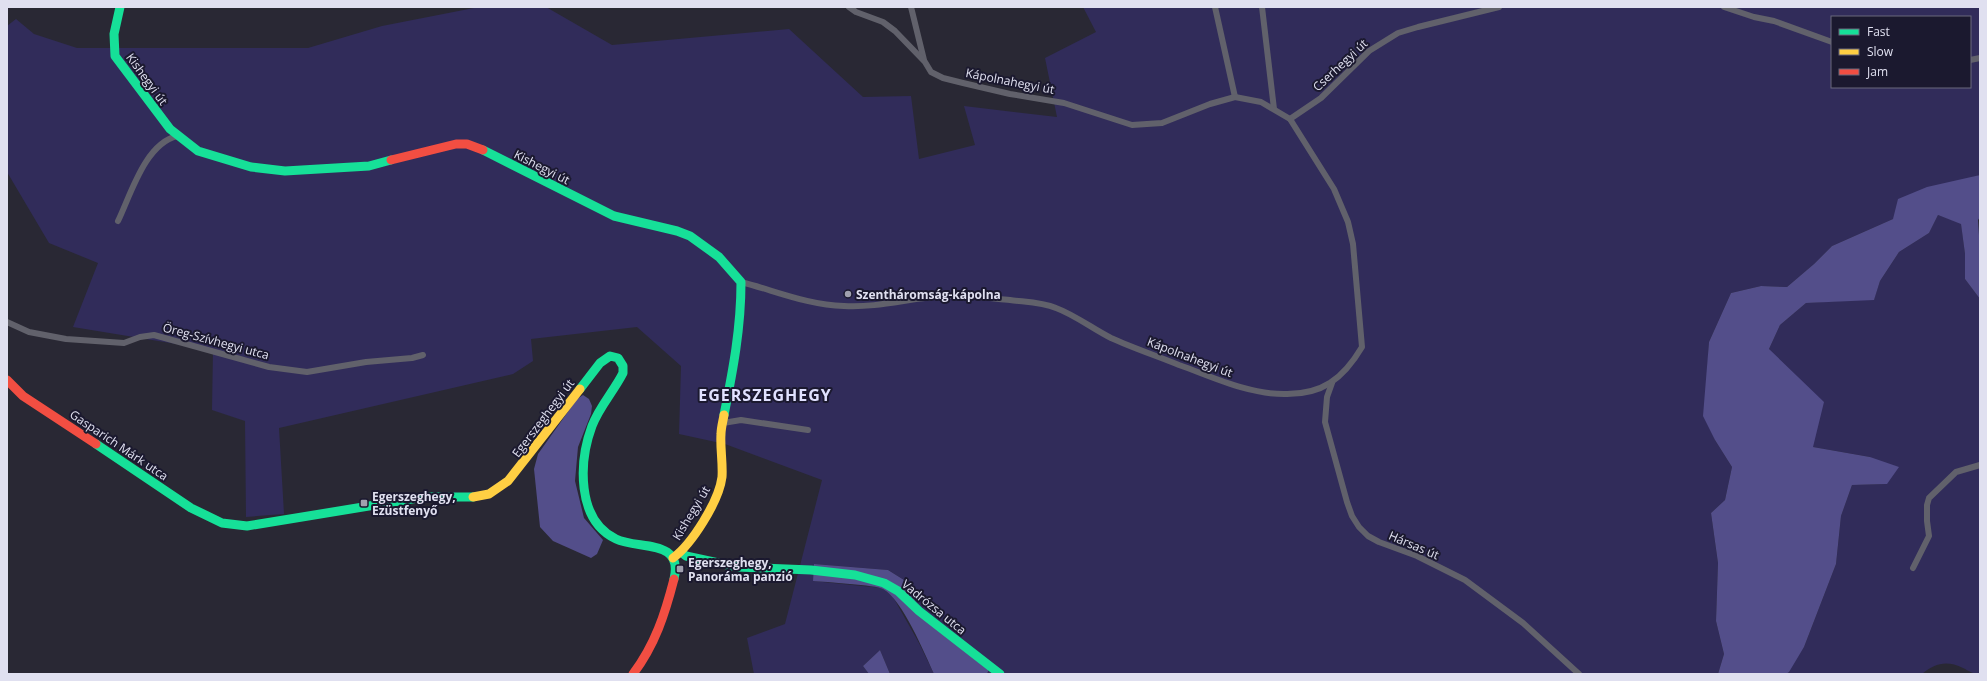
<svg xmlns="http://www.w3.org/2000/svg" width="1987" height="681" viewBox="0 0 1987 681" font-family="'Open Sans',sans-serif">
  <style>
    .green { fill: #312c5a; fill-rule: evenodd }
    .forest { fill: #534e8a }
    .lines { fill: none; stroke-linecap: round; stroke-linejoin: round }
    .street { stroke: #61616b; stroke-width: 6 }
    .fast { stroke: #16e098; stroke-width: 9 }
    .slow { stroke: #ffcf43; stroke-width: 9 }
    .jam { stroke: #f24e42; stroke-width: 9 }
    .poi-dot { fill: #a0a0ae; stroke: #1b192f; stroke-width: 1.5 }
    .labels { text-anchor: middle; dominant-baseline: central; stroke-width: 4; stroke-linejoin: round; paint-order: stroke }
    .street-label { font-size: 12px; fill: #e0e0f0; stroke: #1b192f }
    .poi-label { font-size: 12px; font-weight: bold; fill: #e0e0f0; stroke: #1b192f; text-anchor: start }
    .district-label { font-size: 16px; font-weight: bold; letter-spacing: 1px; fill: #e0e1ff; stroke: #1b192f }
  </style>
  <rect width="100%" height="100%" fill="#292834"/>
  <g class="green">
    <path d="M479 7H546L612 45 789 29 863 97 911 96 919 159 975 145 964 106 1057 117 1045 58 1096 32 1083 7H1980V175L1959 181 1893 219 1832 246 1814 264 1787 287 1761 286 1731 293 1709 342 1707 376 1715 440 1732 467 1725 500 1711 513 1718 563 1716 621 1724 654 1718 674H987L989 669 922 614 904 580 888 570 815 564 813 581 882 588 893 597 919 643 934 674H890L880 650 863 666 869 674H754L747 638 785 624 822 480 725 444 679 434 681 366 637 327 531 339 533 361 513 374 279 428 284 514 246 517 245 421 212 410 213 350 73 327 98 263 49 243 7 172V26L16 19 34 34 77 48H308L382 26ZM1832 17H1970V87H1832Z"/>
    <path d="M1938 215 1961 223 1965 254V279L1980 299V674C1973 674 1969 671 1963 668 1947 660 1935 663 1922 674H1786L1804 647 1836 564 1841 516 1852 485 1887 484 1870 457 1813 447 1769 349 1780 325 1806 303 1874 299 1880 281 1899 252 1929 233Z"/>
  </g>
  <g class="forest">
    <path d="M1980 175V217L1978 220 1980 250V299L1965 279V254L1961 224 1938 215 1929 233 1899 252 1880 281 1874 300 1806 303 1780 325 1769 349 1824 402 1813 447 1870 457 1899 467 1887 484 1852 485 1841 516 1836 564 1804 647 1789 672 1786 674H1718L1724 654 1716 621 1718 563 1711 513 1725 500 1732 467 1715 440 1703 416 1709 342 1731 293 1761 286 1787 287 1814 264 1832 246 1893 219 1898 199 1927 187Z"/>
    <path d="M583 395 589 399 592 406 591 414 578 447 575 481 584 518 603 540 597 554 591 558 553 541 540 527 534 469 538 454 577 399Z"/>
    <path d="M814 564 888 570 904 580 922 614 989 669 987 674H934C925 654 902 599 883 589 876 585 825 582 813 581Z"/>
    <path d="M880 650 890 674H869L863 666Z"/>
  </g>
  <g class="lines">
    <g class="street">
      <path d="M911 7 924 60"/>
      <path d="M1215 7 1235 97"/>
      <path d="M1262 7 1274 109"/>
      <path d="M1724 7 1754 17 1774 21 1832 42"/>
      <path d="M1970 60 1980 58"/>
      <path d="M1290 119 1321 98 1369 51 1398 33 1418 27 1499 7"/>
      <path d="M118 221C131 194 145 144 177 136"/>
      <path d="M741 282C776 291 808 305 844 306 878 308 910 298 944 296 966 295 988 298 1010 300 1025 302 1042 302 1056 308 1075 315 1093 329 1111 338 1133 348 1157 356 1179 365 1213 377 1247 394 1284 394 1322 395 1343 379 1362 347L1353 244 1348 222 1334 189 1290 119 1261 102 1235 97 1210 104 1162 123 1132 125 1064 103 1010 94 963 83 943 78 931 72 925 62 895 31 883 22 856 12 849 7"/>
      <path d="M7 322 29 332 66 339 124 343 140 337 154 335 269 367 307 372 366 362 412 358 423 355"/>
      <path d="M1332 383 1327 397 1325 422 1347 502 1352 516 1359 527 1368 536 1379 542 1417 556 1465 580 1523 623 1579 674"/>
      <path d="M723 423 741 420 808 430"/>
      <path d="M1913 568 1929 536 1927 521V505L1929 498 1956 472 1980 465"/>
    </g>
    <g class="fast">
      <path d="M120 7 114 34 115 56 170 129 198 151 251 167 285 171 369 166 391 160"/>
      <path d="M483 150 614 216 677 231 690 236 719 257 741 282C741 328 733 370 724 415"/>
      <path d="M580 389 600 363 610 356 618 358 623 366V373C614 391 599 407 592 426 579 461 576 520 616 539 638 550 684 538 674 579"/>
      <path d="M96 444 191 508 222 523 247 526 424 497H473"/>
      <path d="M681 552 686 556 737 567 811 570 855 575 884 583 898 591 919 611 1000 674"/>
    </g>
    <g class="slow">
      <path d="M473 497 489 494 508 481 580 389"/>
      <path d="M673 558C692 544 719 501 722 477 723 463 720 448 721 434 721 428 723 421 724 415"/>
    </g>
    <g class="jam">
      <path d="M391 160 456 144H467L483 150"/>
      <path d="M7 380 23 396 96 444"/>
      <path d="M633 674C655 645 665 614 674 579"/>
    </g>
  </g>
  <g class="poi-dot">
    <circle cx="848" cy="294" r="4"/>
    <rect x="360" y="499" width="8" height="8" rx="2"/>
    <rect x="676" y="565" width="8" height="8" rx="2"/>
  </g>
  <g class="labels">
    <g class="street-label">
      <text transform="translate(1340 65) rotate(-43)">Cserhegyi út</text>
      <text transform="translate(147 79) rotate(54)">Kishegyi út</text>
      <text transform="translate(1010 81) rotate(11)">Kápolnahegyi út</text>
      <text transform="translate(542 167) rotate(27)">Kishegyi út</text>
      <text transform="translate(216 341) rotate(15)">Öreg-Szívhegyi utca</text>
      <text transform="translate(1190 357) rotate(21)">Kápolnahegyi út</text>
      <text transform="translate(543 418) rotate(-53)">Egerszeghegyi út</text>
      <text transform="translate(119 445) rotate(34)">Gasparich Márk utca</text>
      <text transform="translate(691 513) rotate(-59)">Kishegyi út</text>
      <text transform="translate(1414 545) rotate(23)">Hársas út</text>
      <text transform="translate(934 607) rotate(39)">Vadrózsa utca</text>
    </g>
    <g class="poi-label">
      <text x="856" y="294">Szentháromság-kápolna</text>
      <text x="372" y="496">Egerszeghegy,<tspan x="372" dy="14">Ezüstfenyő</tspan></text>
      <text x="688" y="562">Egerszeghegy,<tspan x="688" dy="14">Panoráma panzió</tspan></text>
    </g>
    <g class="district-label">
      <text x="765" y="395">EGERSZEGHEGY</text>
    </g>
  </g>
  <rect width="1987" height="681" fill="none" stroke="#e0e0f0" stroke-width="16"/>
  <rect x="1831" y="16" width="140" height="72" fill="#1b192f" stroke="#6a697c"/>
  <rect x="1839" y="29" width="20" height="6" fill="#16e098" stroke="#6a697c"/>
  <text x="1867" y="36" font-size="12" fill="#e0e0f0">Fast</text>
  <rect x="1839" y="49" width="20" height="6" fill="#ffcf43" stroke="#6a697c"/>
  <text x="1867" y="56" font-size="12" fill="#e0e0f0">Slow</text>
  <rect x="1839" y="69" width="20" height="6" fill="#f24e42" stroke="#6a697c"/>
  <text x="1867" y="76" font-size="12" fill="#e0e0f0">Jam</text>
</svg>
